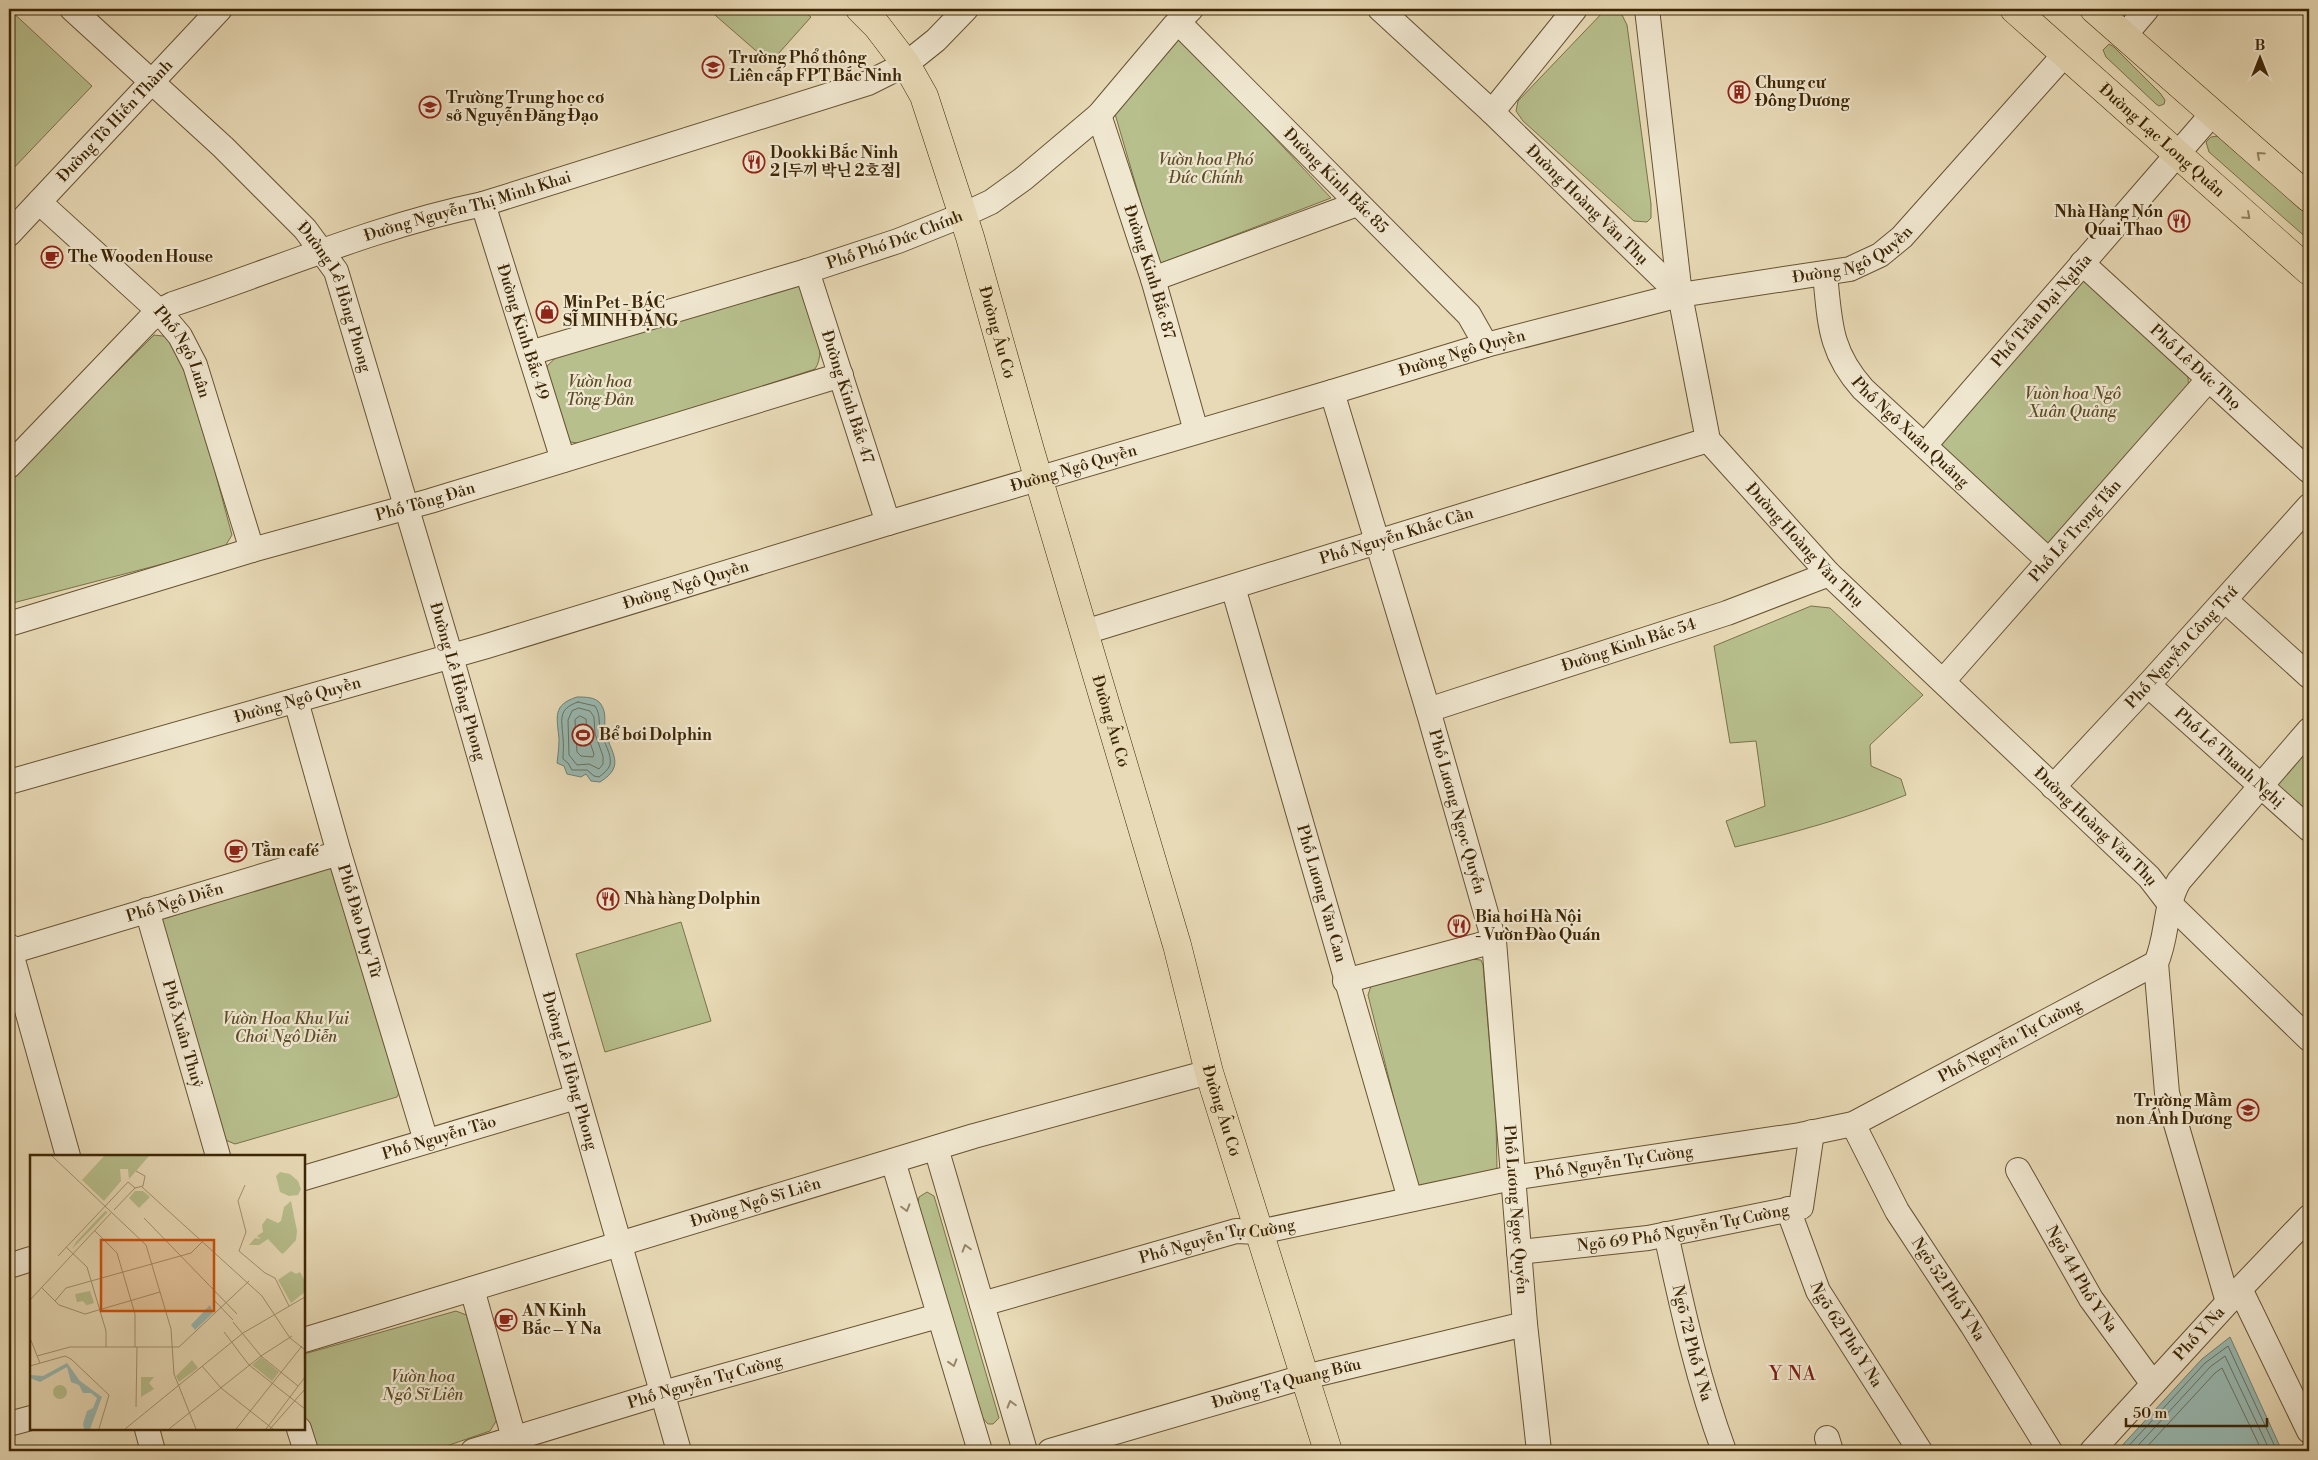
<svg xmlns="http://www.w3.org/2000/svg" width="2318" height="1460" viewBox="0 0 2318 1460" font-family="'Libre Bodoni','Noto Serif KR',serif">
  <style>
    .green { fill: #b7bf8d; stroke: #7a7249 }
    .water { fill: #98bab4; stroke: #737f6e }
    .lines { fill: none; stroke-linecap: round; stroke-linejoin: round }
    .shore { stroke: #6a705c; stroke-width: 1 }
    .minor-casing { stroke: #675331; stroke-width: 26 }
    .major-casing { stroke: #3c2605; stroke-width: 29 }
    .minor { stroke: #f0e7d0; stroke-width: 24 }
    .major { stroke: #e8dab6; stroke-width: 28 }
    .oneway { stroke: #92805e }
    .oneway2 { stroke: #96866a }
    .labels { text-anchor: middle; dominant-baseline: central; stroke-width: 4.5; stroke-linejoin: round; paint-order: stroke }
    .poi-label { font-size: 16px; font-weight: bold; fill: #3c2605; stroke: #f0e7d0; text-anchor: start }
    .street-label { font-size: 16px; fill: #3c2605; stroke: #f0e7d0 }
    .park-label { font-size: 16px; font-style: italic; fill: #5b4c27; stroke: #f0e7d0 }
    .quarter-label { font-size: 19px; letter-spacing: 1px; fill: #7a1f14; stroke: #f0e7d0 }
    .inset-road { fill: none; stroke: #a3926f; stroke-width: 1 }
    .view { fill: #ce510b; fill-opacity: 0.15; stroke: #ce510b; stroke-width: 2.5 }
    .inset-edge { fill: none; stroke: #3c2605; stroke-width: 2.5 }
  </style>
  <rect width="100%" height="100%" fill="#e8dab6"/>
  <filter id="stains"><feTurbulence type="fractalNoise" baseFrequency=".004" numOctaves="4"/><feColorMatrix values="0 0 0 0 .2 0 0 0 0 .09 0 0 0 0 .02 0 0 0 .5 -.17"/></filter>
  <radialGradient id="worn" r=".72"><stop offset=".6" stop-color="#630" stop-opacity="0"/><stop offset="1" stop-color="#630" stop-opacity=".3"/></radialGradient>
  <g class="green">
    <path d="M9 9 92 86 9 173Z"/>
    <path d="M708 9H801L811 17 770 63Z"/>
    <path d="M1605 10 1621 13 1627 25 1651 204V218L1647 222 1634 221 1523 121 1516 111 1518 101Z"/>
    <path d="M1179 36 1331 198 1159 264 1113 107Z"/>
    <path d="M2109 44 2114 47 2160 93 2165 100 2164 104 2159 106 2156 104 2106 57 2103 50Z"/>
    <path d="M2218 136 2225 139 2309 215V240L2209 152 2206 142 2211 137Z"/>
    <path d="M2075 277 2093 278 2188 377 2189 394 2053 548 1938 448Z"/>
    <path d="M797 284 802 287C809 309 829 349 815 369L586 444 570 442 562 436 545 371 548 365 560 354Z"/>
    <path d="M154 335 171 337 195 397 232 535 224 548 9 604V479Z"/>
    <path d="M1811 606 1830 608 1923 695 1870 745 1871 766 1901 779 1906 795C1851 817 1793 833 1735 847L1726 821 1765 806 1756 741 1730 743 1714 646Z"/>
    <path d="M2309 736V823L2273 790Z"/>
    <path d="M330 866 401 1089 397 1097 235 1144 223 1139 160 920Z"/>
    <path d="M681 922 711 1021 605 1052 576 954Z"/>
    <path d="M1471 959 1481 960 1483 965 1496 1122 1497 1170 1422 1190 1415 1183 1368 995 1371 986Z"/>
    <path d="M927 1192 934 1196 999 1418 993 1424H988L982 1417 918 1203 919 1197Z"/>
    <path d="M456 1311 469 1316 498 1418 490 1431 432 1451H316L304 1414V1354Z"/>
  </g>
  <g class="water">
    <path d="M577 697C585 697 595 697 600 703 607 712 604 720 605 730 610 753 627 765 600 782L591 781 586 774 581 777 567 774 564 766 557 763C558 755 559 747 559 739 557 717 552 705 577 697Z"/>
    <path d="M2230 1337 2282 1451H2117L2202 1359Z"/>
  </g>
  <g class="lines">
    <g class="shore">
      <path d="M578 702 595 706C601 715 598 723 601 733 604 743 612 754 610 765 608 770 603 774 599 777L594 776 587 770H572L568 763 563 759C563 752 564 745 563 738 562 720 557 709 578 702Z"/>
      <path d="M579 708 590 711 594 717 595 734 603 756V764L599 769 589 764 577 765 569 755 568 720 572 711Z"/>
      <path d="M580 716 586 719 587 734 594 754 593 757 581 756 577 752 575 720Z"/>
      <path d="M2124 1451 2205 1363 2228 1346 2277 1451"/>
      <path d="M2133 1451 2210 1367 2225 1356 2270 1451"/>
      <path d="M2143 1451 2215 1373 2222 1368 2262 1451"/>
    </g>
    <g class="minor-casing">
      <g id="minor">
        <path id="s1" d="M72 9 223 147 305 229 336 271 451 657 679 1451"/>
        <path id="s2" d="M1380 9 1492 112 1680 295 1708 440 1829 574 2149 877 2169 903 2309 1039"/>
        <path d="M1647 9 1680 295"/>
        <path id="s3" d="M1178 22 1469 315 1486 345"/>
        <path d="M2124 36 2147 9"/>
        <path d="M1492 112 1575 9"/>
        <path id="s4" d="M1099 115 1153 279 1196 431"/>
        <path id="s5" d="M39 202 159 311 180 336 195 365 252 550"/>
        <path id="s6" d="M483 204 563 460"/>
        <path id="s7" d="M9 234 220 9"/>
        <path id="s8" d="M2082 263 2309 471"/>
        <path id="s9" d="M807 271 888 523"/>
        <path id="s10" d="M1825 274C1830 322 1829 351 1863 389L2048 560"/>
        <path d="M1153 279 1357 204"/>
        <path id="s11" d="M530 353 807 271 898 241 963 215 991 202 1023 179 1099 115 1174 26 1191 9"/>
        <path id="s12" d="M1332 392 1428 710 1494 941 1525 1324 1539 1451"/>
        <path id="s13" d="M1925 445 2213 113"/>
        <path id="s14" d="M9 466 148 321 159 311 173 304C276 270 376 226 483 204L868 83 906 64 936 40 966 9"/>
        <path id="s15" d="M1233 587 1410 1199"/>
        <path d="M2225 600 2309 676"/>
        <path id="s16" d="M9 624 252 550 430 501 841 375"/>
        <path id="s17" d="M1085 632 1708 440"/>
        <path id="s18" d="M1943 681 2208 380"/>
        <path id="s19" d="M2148 685 2309 829"/>
        <path id="s20" d="M296 701 339 853 426 1141"/>
        <path id="s21" d="M1428 710 1727 613 1829 574"/>
        <path id="s22" d="M9 782 487 646 888 523 1332 392 1486 345 1680 295 1850 269 1880 255 1902 237 2065 54"/>
        <path id="s23" d="M2053 787 2148 685 2309 506"/>
        <path id="s24" d="M147 910 218 1156"/>
        <path d="M9 946 68 1156"/>
        <path id="s25" d="M10 952 339 853"/>
        <path d="M2156 963 2167 1093 2228 1302"/>
        <path d="M1345 981 1494 941"/>
        <path id="s26" d="M1853 1124 1897 1211 1972 1325 2050 1451"/>
        <path d="M936 1148 1025 1451"/>
        <path d="M893 1161 980 1451"/>
        <path id="s27" d="M2018 1170 2091 1299 2153 1384"/>
        <path id="s28" d="M304 1178 576 1097"/>
        <path id="s29" d="M1788 1209 1818 1291 1920 1451"/>
        <path id="s30" d="M1666 1234C1682 1307 1698 1381 1724 1451"/>
        <path id="s31" d="M1519 1252 1648 1238 1801 1207 1812 1132"/>
        <path d="M9 1266 31 1259"/>
        <path d="M472 1289 514 1438"/>
        <path d="M2240 1289 2309 1431"/>
        <path id="s32" d="M982 1304 1236 1231 1259 1232 1512 1178 1800 1135 1853 1124 2156 963C2168 937 2164 907 2179 881L2309 730"/>
        <path id="s33" d="M304 1340 974 1136 1209 1072"/>
        <path d="M9 1424 31 1418"/>
        <path d="M147 1429 153 1451"/>
        <path d="M299 1429 306 1451"/>
        <path d="M1827 1438 1831 1451"/>
        <path id="s34" d="M473 1451 663 1393 938 1316"/>
        <path id="s35" d="M1050 1451 1293 1380 1525 1324"/>
        <path id="s36" d="M2092 1451 2240 1289 2309 1217"/>
      </g>
    </g>
    <g class="major-casing">
      <g id="major">
        <path id="s37" d="M860 9 877 26 906 64 924 96 970 237 1030 450 1177 945 1209 1072 1328 1451"/>
        <path id="s38" d="M2014 9 2309 271"/>
        <path d="M2094 9 2309 198"/>
      </g>
    </g>
    <use href="#minor" class="minor"/>
    <use href="#major" class="major"/>
  </g>
  <defs><path id="oneway-chevron" d="M-2-3.5L2.5 0L-2 3.5" fill="none" stroke-width="1.6" stroke-linecap="round" stroke-linejoin="round" transform="scale(1.25)"/></defs>
  <g class="oneway">
    <use href="#oneway-chevron" transform="translate(2260 155) rotate(-138)"/>
    <use href="#oneway-chevron" transform="translate(2247 216) rotate(42)"/>
  </g>
  <g class="oneway2">
    <use href="#oneway-chevron" transform="translate(906 1208) rotate(74)"/>
    <use href="#oneway-chevron" transform="translate(966 1248) rotate(-106)"/>
    <use href="#oneway-chevron" transform="translate(953 1363) rotate(73)"/>
    <use href="#oneway-chevron" transform="translate(1011 1404) rotate(-106)"/>
  </g>
  <defs>
    <g id="school-ring" transform="scale(1.125)"><circle r="9.5" fill="#f0e7d0" stroke="#8f2418" stroke-width="1.5"/><path d="M0-5L7-2L0 1L-7-2ZM-4 1L0 2.5L4 1V4Q0 6-4 4Z" fill="#8f2418"/></g>
    <g id="building-ring" transform="scale(1.125)"><circle r="9.5" fill="#f0e7d0" stroke="#8f2418" stroke-width="1.5"/><path d="M-4-6H4V6H1V3H-1V6H-4ZM-2.5-4.3h1.7v1.8h-1.7ZM.8-4.3h1.7v1.8H.8ZM-2.5-1h1.7V.8h-1.7ZM.8-1h1.7V.8H.8Z" fill="#8f2418"/></g>
    <g id="restaurant-ring" transform="scale(1.125)"><circle r="9.5" fill="#f0e7d0" stroke="#8f2418" stroke-width="1.5"/><path d="M-5-6h1v4h1v-4h1v4h1v-4h1v5L-1.5 .5V6h-2V.5L-5-1ZM5-6V6H3V1.5H1.5Q1.5-4 5-6Z" fill="#8f2418"/></g>
    <g id="cafe-ring" transform="scale(1.125)"><circle r="9.5" fill="#f0e7d0" stroke="#8f2418" stroke-width="1.5"/><path d="M-5.5-4.5H6V0H3Q3 3.5 0 3.5H-2.5Q-5.5 3.5-5.5 0ZM3-3.2v2h1.7v-2ZM-6 4.5H4V6H-6Z" fill="#8f2418"/></g>
    <g id="shop-ring" transform="scale(1.125)"><circle r="9.5" fill="#f0e7d0" stroke="#8f2418" stroke-width="1.5"/><path d="M-5-2.5h2.3a2.7 3.5 0 0 1 5.4 0H5L5.5 6h-11ZM-1.5-2.5h3a1.5 2.3 0 0 0-3 0Z" fill="#8f2418"/></g>
    <g id="stadium-ring" transform="scale(1.125)"><circle r="9.5" fill="#f0e7d0" stroke="#8f2418" stroke-width="1.5"/><path d="M0-5a6.5 5 0 1 0 0 10a6.5 5 0 1 0 0-10ZM-3.5-1.8h7v3.6h-7Z" fill="#8f2418"/></g>
  </defs>
  <g fill-rule="evenodd">
    <use href="#school-ring" x="713" y="67"/>
    <use href="#building-ring" x="1739" y="92"/>
    <use href="#school-ring" x="430" y="107"/>
    <use href="#restaurant-ring" x="754" y="162"/>
    <use href="#restaurant-ring" x="2179" y="221"/>
    <use href="#cafe-ring" x="52" y="257"/>
    <use href="#shop-ring" x="547" y="312"/>
    <use href="#stadium-ring" x="583" y="735"/>
    <use href="#cafe-ring" x="236" y="851"/>
    <use href="#restaurant-ring" x="608" y="899"/>
    <use href="#restaurant-ring" x="1459" y="926"/>
    <use href="#school-ring" x="2248" y="1110"/>
    <use href="#cafe-ring" x="506" y="1320"/>
  </g>
  <g class="labels">
    <g class="poi-label">
      <text x="729" y="58">Trường Phổ thông<tspan x="729" dy="18">Liên cấp FPT Bắc Ninh</tspan></text>
      <text x="1755" y="83">Chung cư<tspan x="1755" dy="18">Đông Dương</tspan></text>
      <text x="446" y="98">Trường Trung học cơ<tspan x="446" dy="18">sở Nguyễn Đăng Đạo</tspan></text>
      <text x="770" y="153">Dookki Bắc Ninh<tspan x="770" dy="18">2 [두끼 박닌 2호점]</tspan></text>
      <text x="2163" y="212" text-anchor="end">Nhà Hàng Nón<tspan x="2163" dy="18">Quai Thao</tspan></text>
      <text x="68" y="257">The Wooden House</text>
      <text x="563" y="303">Min Pet - BÁC<tspan x="563" dy="18">SĨ MINH ĐẶNG</tspan></text>
      <text x="599" y="735">Bể bơi Dolphin</text>
      <text x="252" y="851">Tằm café</text>
      <text x="624" y="899">Nhà hàng Dolphin</text>
      <text x="1475" y="917">Bia hơi Hà Nội<tspan x="1475" dy="18">- Vườn Đào Quán</tspan></text>
      <text x="2232" y="1101" text-anchor="end">Trường Mầm<tspan x="2232" dy="18">non Ánh Dương</tspan></text>
      <text x="522" y="1311">AN Kinh<tspan x="522" dy="18">Bắc – Y Na</tspan></text>
    </g>
    <g class="street-label">
      <text stroke="none"><textPath href="#s7" startOffset="155">Đường Tô Hiến Thành</textPath></text>
      <text stroke="none"><textPath href="#s38" startOffset="198">Đường Lạc Long Quân</textPath></text>
      <text stroke="none"><textPath href="#s3" startOffset="224">Đường Kinh Bắc 85</textPath></text>
      <text stroke="none"><textPath href="#s2" startOffset="285">Đường Hoàng Văn Thụ</textPath></text>
      <text stroke="none"><textPath href="#s14" startOffset="542">Đường Nguyễn Thị Minh Khai</textPath></text>
      <text stroke="none"><textPath href="#s11" startOffset="382">Phố Phó Đức Chính</textPath></text>
      <text stroke="none"><textPath href="#s22" startOffset="1920">Đường Ngô Quyền</textPath></text>
      <text stroke="none"><textPath href="#s4" startOffset="165">Đường Kinh Bắc 87</textPath></text>
      <text stroke="none"><textPath href="#s1" startOffset="396">Đường Lê Hồng Phong</textPath></text>
      <text stroke="none"><textPath href="#s13" startOffset="178">Phố Trần Đại Nghĩa</textPath></text>
      <text stroke="none"><textPath href="#s6" startOffset="134">Đường Kinh Bắc 49</textPath></text>
      <text stroke="none"><textPath href="#s37" startOffset="356">Đường Âu Cơ</textPath></text>
      <text stroke="none"><textPath href="#s22" startOffset="1515">Đường Ngô Quyền</textPath></text>
      <text stroke="none"><textPath href="#s5" startOffset="210">Phố Ngô Luân</textPath></text>
      <text stroke="none"><textPath href="#s8" startOffset="154">Phố Lê Đức Thọ</textPath></text>
      <text stroke="none"><textPath href="#s9" startOffset="132">Đường Kinh Bắc 47</textPath></text>
      <text stroke="none"><textPath href="#s10" startOffset="188">Phố Ngô Xuân Quảng</textPath></text>
      <text stroke="none"><textPath href="#s22" startOffset="1110">Đường Ngô Quyền</textPath></text>
      <text stroke="none"><textPath href="#s16" startOffset="434">Phố Tông Đản</textPath></text>
      <text stroke="none"><textPath href="#s18" startOffset="200">Phố Lê Trọng Tấn</textPath></text>
      <text stroke="none"><textPath href="#s17" startOffset="326">Phố Nguyễn Khắc Cần</textPath></text>
      <text stroke="none"><textPath href="#s2" startOffset="705">Đường Hoàng Văn Thụ</textPath></text>
      <text stroke="none"><textPath href="#s22" startOffset="705">Đường Ngô Quyền</textPath></text>
      <text stroke="none"><textPath href="#s21" startOffset="211">Đường Kinh Bắc 54</textPath></text>
      <text stroke="none"><textPath href="#s23" startOffset="190">Phố Nguyễn Công Trứ</textPath></text>
      <text stroke="none"><textPath href="#s1" startOffset="801">Đường Lê Hồng Phong</textPath></text>
      <text stroke="none"><textPath href="#s22" startOffset="300">Đường Ngô Quyền</textPath></text>
      <text stroke="none"><textPath href="#s37" startOffset="761">Đường Âu Cơ</textPath></text>
      <text stroke="none"><textPath href="#s19" startOffset="109">Phố Lê Thanh Nghị</textPath></text>
      <text stroke="none"><textPath href="#s12" startOffset="438">Phố Lương Ngọc Quyến</textPath></text>
      <text stroke="none"><textPath href="#s2" startOffset="1110">Đường Hoàng Văn Thụ</textPath></text>
      <text stroke="none"><textPath href="#s15" startOffset="319">Phố Lương Văn Can</textPath></text>
      <text stroke="none"><textPath href="#s25" startOffset="172">Phố Ngô Diễn</textPath></text>
      <text stroke="none"><textPath href="#s20" startOffset="229">Phố Đào Duy Từ</textPath></text>
      <text stroke="none"><textPath href="#s24" startOffset="129">Phố Xuân Thuỷ</textPath></text>
      <text stroke="none"><textPath href="#s32" startOffset="1069">Phố Nguyễn Tự Cường</textPath></text>
      <text stroke="none"><textPath href="#s1" startOffset="1206">Đường Lê Hồng Phong</textPath></text>
      <text stroke="none"><textPath href="#s37" startOffset="1166">Đường Âu Cơ</textPath></text>
      <text stroke="none"><textPath href="#s28" startOffset="141">Phố Nguyễn Tảo</textPath></text>
      <text stroke="none"><textPath href="#s32" startOffset="649">Phố Nguyễn Tự Cường</textPath></text>
      <text stroke="none"><textPath href="#s33" startOffset="472">Đường Ngô Sĩ Liên</textPath></text>
      <text stroke="none"><textPath href="#s12" startOffset="842">Phố Lương Ngọc Quyến</textPath></text>
      <text stroke="none"><textPath href="#s31" startOffset="166">Ngõ 69 Phố Nguyễn Tự Cường</textPath></text>
      <text stroke="none"><textPath href="#s32" startOffset="244">Phố Nguyễn Tự Cường</textPath></text>
      <text stroke="none"><textPath href="#s27" startOffset="126">Ngõ 44 Phố Y Na</textPath></text>
      <text stroke="none"><textPath href="#s26" startOffset="191">Ngõ 52 Phố Y Na</textPath></text>
      <text stroke="none"><textPath href="#s29" startOffset="139">Ngõ 62 Phố Y Na</textPath></text>
      <text stroke="none"><textPath href="#s36" startOffset="159">Phố Y Na</textPath></text>
      <text stroke="none"><textPath href="#s30" startOffset="112">Ngõ 72 Phố Y Na</textPath></text>
      <text stroke="none"><textPath href="#s34" startOffset="242">Phố Nguyễn Tự Cường</textPath></text>
      <text stroke="none"><textPath href="#s35" startOffset="246">Đường Tạ Quang Bửu</textPath></text>
    </g>
    <g class="park-label">
      <text x="1206" y="160">Vườn hoa Phó<tspan x="1206" dy="18">Đức Chính</tspan></text>
      <text x="600" y="382">Vườn hoa<tspan x="600" dy="18">Tông Đản</tspan></text>
      <text x="2073" y="394">Vuòn hoa Ngô<tspan x="2073" dy="18">Xuân Quảng</tspan></text>
      <text x="286" y="1019">Vườn Hoa Khu Vui<tspan x="286" dy="18">Chơi Ngô Diễn</tspan></text>
      <text x="423" y="1377">Vườn hoa<tspan x="423" dy="18">Ngô Sĩ Liên</tspan></text>
    </g>
    <g class="quarter-label">
      <text x="1793" y="1374">Y NA</text>
    </g>
  </g>
  <g transform="translate(30 1155)">
    <rect width="275" height="275" fill="#e8dab6"/>
    <path d="M74 1H119L99 24 98 14H90L91 26 74 46 52 25ZM250 17 260 19 268 26 271 34 268 40 259 41 250 37 246 21ZM105 36H113L120 42 109 53 99 43ZM261 46 267 76 266 85 255 97 252 99 238 84 229 90H219L225 83 231 84 227 81 233 77 232 70 237 63 248 68 251 66 254 52ZM75 56 78 57 42 94 46 87ZM261 116 266 119 270 117 275 126V137L261 148 248 125ZM60 136 64 148 57 150 54 137 57 151 53 146 47 147 45 139ZM231 202 249 217 242 226 222 210ZM162 205 168 213 149 227 146 221ZM111 222H124L119 228 124 234 111 242ZM23 237a7 7 0 1 1 14 0a7 7 0 1 1-14 0Z" fill="#b7bf8d"/>
    <path d="M180 150 183 158 165 175 161 170ZM37 208 50 226 72 242 60 274H54L53 269 57 256 63 253 67 243 61 238H53L49 230 41 227 37 212 10 227 0 223V220L13 221Z" fill="#98bab4"/>
    <path class="inset-road" d="M22 1 116 90 141 174 144 219 166 274M215 30 208 46 216 77 209 96 235 118 245 123 259 151M112 32 232 141 260 183 275 195M84 55 105 33M114 63 207 159M65 76 87 98 105 159V192M36 92 57 112 76 176V192M28 101 98 27 105 33 113 31 115 21 106 16M11 132 29 150 55 159 130 137M183 144 203 165M0 145 81 58M25 146 36 133 161 98 172 87M203 167 231 201 268 231M194 177 219 210 275 254M0 183 10 208M7 201 40 192H149L219 126M0 211 35 201 41 204 79 240 69 274M172 211 191 233 243 274M106 252 107 192M95 274 213 178 275 142M139 274 231 201 262 181M206 274 272 191M236 274 275 222M240 274 275 234"/>
    <path class="view" d="M71 85H184V156H71Z"/>
    <rect width="275" height="275" class="inset-edge"/>
  </g>
  <rect width="2318" height="1460" fill="none" stroke="#e8dab6" stroke-width="30"/>
  <rect x="10" y="10" width="2298" height="1440" fill="none" stroke="#3c2605" stroke-width="2.5"/>
  <rect x="15" y="15" width="2288" height="1430" fill="none" stroke="#3c2605"/>
  <g transform="translate(2260 58)" stroke="#f0e7d0" stroke-width="4" paint-order="stroke">
  <path d="M0-4L9 19L0 12L-9 19Z" fill="#3c2605"/>
  <text y="-8" font-size="14" font-weight="bold" text-anchor="middle" fill="#3c2605">B</text>
  </g>
  <path d="M2126 1418v8h141v-8" fill="none" stroke="#3c2605" stroke-width="2.5"/>
  <text x="2133" y="1418" font-size="15" fill="#3c2605" stroke="#f0e7d0" stroke-width="4" paint-order="stroke">50 m</text>
  <rect width="100%" height="100%" filter="url(#stains)"/>
  <rect width="100%" height="100%" fill="url(#worn)"/>
</svg>
